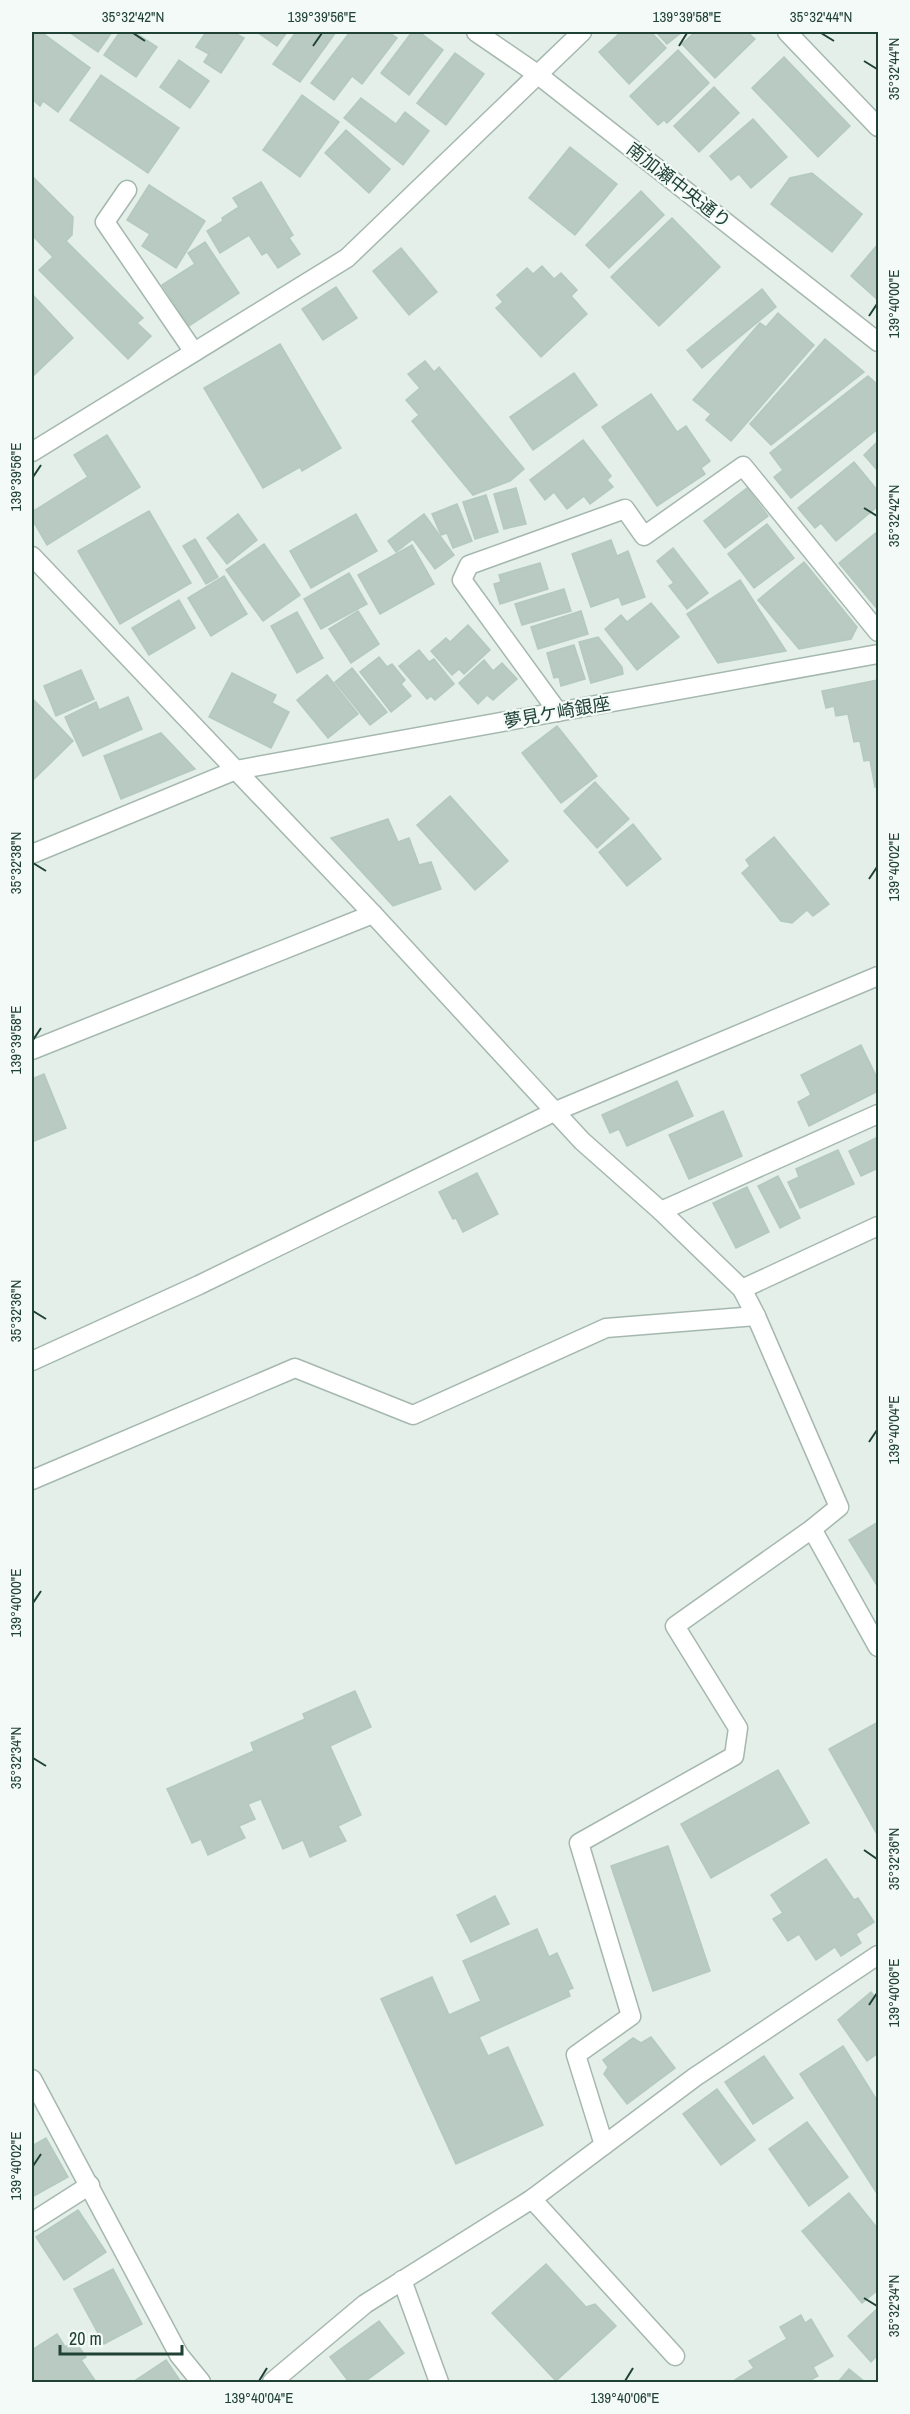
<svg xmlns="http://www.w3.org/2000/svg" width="910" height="2414" viewBox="0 0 910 2414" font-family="'Archivo Narrow','Noto Sans JP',sans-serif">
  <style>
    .building { fill: #b8cac1; stroke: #b4c9bf; stroke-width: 1.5 }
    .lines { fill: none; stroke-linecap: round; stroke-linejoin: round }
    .service-casing { stroke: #a5b8af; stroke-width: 21 }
    .minor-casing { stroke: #a5b8af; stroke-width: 21 }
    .tertiary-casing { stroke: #a5b8af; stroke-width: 21 }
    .service { stroke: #fff; stroke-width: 18 }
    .minor { stroke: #fff; stroke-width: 18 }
    .tertiary { stroke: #fff; stroke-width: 18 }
    .ticks { fill: none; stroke: #204236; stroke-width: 2 }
    .labels { text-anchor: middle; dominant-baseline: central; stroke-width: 4.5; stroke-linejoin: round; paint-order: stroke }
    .street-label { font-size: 18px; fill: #204236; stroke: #f4faf7 }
    .neatline { fill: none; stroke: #204236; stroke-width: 2 }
    .ticks-label { font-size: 15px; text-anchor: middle; fill: #204236 }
  </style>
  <rect width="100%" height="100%" fill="#e3efe8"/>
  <g class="building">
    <path d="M32 32H41L90 68 58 112 43 101 40 106 32 99Z"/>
    <path d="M69 32H112L98 52Z"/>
    <path d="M120 32H134L157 47 136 77 104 55Z"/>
    <path d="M206 32H233L244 38 221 73 204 62 209 54 196 47Z"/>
    <path d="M257 32H287L277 46Z"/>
    <path d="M296 32H336L300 82 273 64Z"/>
    <path d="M350 32H388L397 38 362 84 352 76 334 100 311 83Z"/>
    <path d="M412 32H419L443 50 409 95 381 73Z"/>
    <path d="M621 32H651L666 48 629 84 599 52Z"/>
    <path d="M656 32H682L667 44Z"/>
    <path d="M695 32H747L755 39 715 78 682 44Z"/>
    <path d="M678 50 709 83 667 123 664 120 658 125 630 96Z"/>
    <path d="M455 53 484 74 446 125 417 103Z"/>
    <path d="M784 57 850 126 818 157 752 88Z"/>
    <path d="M179 60 209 81 190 108 160 87Z"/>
    <path d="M101 75 179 128 148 173 70 120Z"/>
    <path d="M714 87 739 113 699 152 674 126Z"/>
    <path d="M302 95 339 122 300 177 263 150Z"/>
    <path d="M361 98 396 124 405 112 429 131 403 165 344 118Z"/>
    <path d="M753 119 787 157 751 188 739 174 731 180 710 156Z"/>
    <path d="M346 130 390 169 369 193 325 153Z"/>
    <path d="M570 147 617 184 575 235 529 198Z"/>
    <path d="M812 173 862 214 832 252 771 204 790 178Z"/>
    <path d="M32 176 73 217 72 235 66 241 143 318 137 323 151 336 128 359 39 270 53 257 32 235Z"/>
    <path d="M261 182 293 235 289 238 300 254 278 268 267 252 262 255 249 235 220 253 207 231 223 221 222 218 239 207 233 198Z"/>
    <path d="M149 185 205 221 176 268 142 246 150 234 127 220Z"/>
    <path d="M641 191 664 215 609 268 586 245Z"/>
    <path d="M672 218 720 267 659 326 611 277Z"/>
    <path d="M205 242 239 293 189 326 162 285 195 264 188 253Z"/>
    <path d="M878 244V300L851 276Z"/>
    <path d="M401 248 437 292 409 315 373 271Z"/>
    <path d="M542 266 554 279 561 273 577 290 571 296 587 314 541 357 496 308 503 302 497 295 527 268 533 274Z"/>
    <path d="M336 287 357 318 323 340 302 309Z"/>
    <path d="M762 289 776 307 702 368 687 350Z"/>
    <path d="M32 294 73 338 32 377Z"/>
    <path d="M778 313 814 345 731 441 706 420 711 414 693 400 760 323 766 327Z"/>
    <path d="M825 339 864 372 771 445 750 424Z"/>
    <path d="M280 344 341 448 302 471 300 467 263 488 204 388Z"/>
    <path d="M425 361 434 372 439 367 524 469 510 481 473 495 412 421 419 415 406 400 420 388 408 374Z"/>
    <path d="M574 373 597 405 533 450 510 417Z"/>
    <path d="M868 376 878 385V429L791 498 774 477 783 470 770 453Z"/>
    <path d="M651 394 677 432 686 426 710 461 701 468 705 474 657 506 602 427Z"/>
    <path d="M107 435 140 487 47 545 32 519V512L88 477 74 455Z"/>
    <path d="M583 440 611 476 607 480 613 487 590 504 584 496 567 509 554 492 545 500 530 480Z"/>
    <path d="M878 441V471L864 455Z"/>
    <path d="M854 462 878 491V506L836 541 821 523 815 528 798 508Z"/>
    <path d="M516 488 526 524 504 529 494 494Z"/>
    <path d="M747 488 768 516 725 548 704 521Z"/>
    <path d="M486 495 498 532 475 539 463 502Z"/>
    <path d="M457 504 472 541 453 548 447 533 441 535 432 514Z"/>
    <path d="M149 511 191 583 120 624 78 551Z"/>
    <path d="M238 514 257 540 227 564 207 538Z"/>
    <path d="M356 514 377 551 311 588 290 551Z"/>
    <path d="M424 514 454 555 435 569 413 539 396 552 388 541Z"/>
    <path d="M767 524 794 558 754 588 728 554Z"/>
    <path d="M878 531V610L839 563Z"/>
    <path d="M195 539 218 577 206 584 183 546Z"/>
    <path d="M611 540 617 556 628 551 645 597 622 605 619 597 591 607 572 554Z"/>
    <path d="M264 544 300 595 263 621 226 570Z"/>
    <path d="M412 545 434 584 380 614 358 575Z"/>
    <path d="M673 548 708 593 687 609 669 586 674 583 657 561Z"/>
    <path d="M804 562 857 627 851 639 799 649 758 600Z"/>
    <path d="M540 563 548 589 500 604 494 584 501 582 499 575Z"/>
    <path d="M349 573 367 604 321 629 304 599Z"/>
    <path d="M224 576 247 614 211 636 188 598Z"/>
    <path d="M740 580 786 651 718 663 687 614Z"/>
    <path d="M564 589 571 611 522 625 515 604Z"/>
    <path d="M179 600 195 628 149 655 132 628Z"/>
    <path d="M651 603 679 637 637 670 605 629 621 615 627 622Z"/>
    <path d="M358 611 379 644 351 663 329 629Z"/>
    <path d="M581 611 588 634 538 649 531 627Z"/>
    <path d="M297 612 323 658 297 673 271 626Z"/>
    <path d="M468 625 490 650 464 674 459 669 452 675 431 651 446 638 450 642Z"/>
    <path d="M598 637 622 667 623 674 591 683 579 642Z"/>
    <path d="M574 645 585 679 561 686 559 677 554 678 547 653Z"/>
    <path d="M419 650 429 662 434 659 454 684 435 700 431 696 427 699 399 666Z"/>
    <path d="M379 657 387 667 392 664 405 680 401 684 411 696 391 712 360 672Z"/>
    <path d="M484 660 493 671 502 663 517 679 493 700 487 695 478 704 459 683Z"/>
    <path d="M352 668 387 712 370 725 335 682Z"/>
    <path d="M81 670 94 699 56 716 44 686Z"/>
    <path d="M232 673 276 695 272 703 289 712 271 748 209 717Z"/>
    <path d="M327 675 358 714 328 738 297 700Z"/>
    <path d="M878 680V786L875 787 870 760 864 761 860 741 854 742 848 714 836 716 834 706 826 708 822 691Z"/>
    <path d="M128 697 142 729 83 756 65 717 96 702 99 710Z"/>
    <path d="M32 698 73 741 32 781Z"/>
    <path d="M557 726 597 776 561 803 522 753Z"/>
    <path d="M161 733 195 769 121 799 104 756Z"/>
    <path d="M595 782 629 819 597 848 564 811Z"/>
    <path d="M450 796 508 861 475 890 417 825Z"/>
    <path d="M388 819 398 842 409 838 419 865 431 862 441 889 393 906 331 838Z"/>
    <path d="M633 824 661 859 627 886 599 852Z"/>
    <path d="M774 837 829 904 813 916 807 910 792 923 781 921 742 873 750 866 746 860Z"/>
    <path d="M861 1045 878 1080V1091L809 1126 798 1102 811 1095 801 1075Z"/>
    <path d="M44 1074 66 1128 32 1142V1079Z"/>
    <path d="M677 1081 693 1116 627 1146 619 1129 610 1133 602 1115Z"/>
    <path d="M723 1111 742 1156 689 1179 669 1135Z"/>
    <path d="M878 1137V1170V1168L861 1176 849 1151Z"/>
    <path d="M838 1150 854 1184 800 1208 788 1182 799 1177 796 1169Z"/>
    <path d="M477 1173 498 1214 463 1232 456 1218 453 1219 439 1192Z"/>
    <path d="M778 1176 800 1218 780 1228 758 1186Z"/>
    <path d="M747 1187 769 1232 736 1248 713 1203Z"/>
    <path d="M878 1522V1587L849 1540Z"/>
    <path d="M355 1691 371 1727 330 1746 361 1815 338 1826 346 1841 310 1857 303 1840 283 1849 261 1799 248 1804 255 1819 239 1826 245 1838 208 1855 201 1839 192 1843 167 1789 254 1751 251 1743 305 1719 303 1714Z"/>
    <path d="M878 1722V1836L829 1749Z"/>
    <path d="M778 1770 809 1823 711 1878 681 1824Z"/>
    <path d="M668 1846 710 1971 653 1991 611 1866Z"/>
    <path d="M826 1859 854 1900 858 1898 874 1922 856 1934 861 1943 841 1956 835 1947 816 1960 799 1934 788 1941 773 1919 783 1913 771 1895Z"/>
    <path d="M495 1896 509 1924 471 1942 457 1915Z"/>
    <path d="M537 1929 549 1957 557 1953 573 1988 568 1990 570 1996 479 2037 488 2056 508 2047 543 2125 456 2164 381 1999 432 1977 449 2015 481 2001 463 1961Z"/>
    <path d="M871 1992 878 2001V2053L867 2061 838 2020Z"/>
    <path d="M651 2037 675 2068 627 2104 604 2074 608 2067 603 2060 633 2038 641 2043Z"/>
    <path d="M843 2046 878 2102V2195L800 2074Z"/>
    <path d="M764 2056 793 2098 753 2124 725 2082Z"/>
    <path d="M717 2089 755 2140 721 2165 683 2114Z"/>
    <path d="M807 2122 848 2177 809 2206 769 2149Z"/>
    <path d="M46 2138 68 2177 32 2197V2146Z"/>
    <path d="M849 2193 878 2229V2290L862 2303 802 2231Z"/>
    <path d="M78 2210 106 2252 64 2280 36 2237Z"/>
    <path d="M546 2264 586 2307 595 2304 616 2326 556 2381 492 2313Z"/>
    <path d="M113 2269 142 2324 104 2344 74 2289Z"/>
    <path d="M878 2308V2355L871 2362 848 2336Z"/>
    <path d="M801 2315 805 2323 811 2319 833 2356 813 2367 818 2376 807 2382H737L735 2380 754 2368 749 2361 787 2339 780 2327Z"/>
    <path d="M379 2321 404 2353 364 2382H349L330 2357Z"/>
    <path d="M57 2334 65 2347 75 2341 86 2357 81 2360 96 2382H34L32 2379V2350Z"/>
    <path d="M166 2360 181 2382H133Z"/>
    <path d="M849 2369 865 2382H838Z"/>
  </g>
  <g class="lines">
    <g class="service-casing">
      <g id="service">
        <path d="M787 32 878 127"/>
        <path d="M127 190 105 222 194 352"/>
        <path d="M558 712 462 580 469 565 625 509 644 536 743 466 878 632"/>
        <path d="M32 1050 373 914"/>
        <path d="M661 1211 878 1114"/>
        <path d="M742 1289 878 1226"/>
        <path d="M532 2199 675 2356"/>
        <path d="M32 2222 90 2185"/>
      </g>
    </g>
    <g class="minor-casing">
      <g id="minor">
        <path d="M32 452 347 258 582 32"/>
        <path d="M32 556 373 914 582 1141 661 1211 742 1289 756 1316 839 1507 812 1529 675 1626 738 1728 734 1756 579 1843 631 2016 576 2055 604 2145"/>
        <path d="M32 854 236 770 878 654"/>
        <path d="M32 1361 199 1285 556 1111 878 976"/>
        <path d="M32 1480 295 1368 413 1415 606 1328 756 1316"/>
        <path d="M812 1529 878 1647"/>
        <path d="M32 2079 179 2355 201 2382"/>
        <path d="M402 2280 439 2382"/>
        <path d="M272 2382 365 2304 532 2199 695 2077 878 1955"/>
      </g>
    </g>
    <g class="tertiary-casing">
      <path id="tertiary" d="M476 32 537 74 878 342"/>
    </g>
    <use href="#service" class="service"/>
    <use href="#minor" class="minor"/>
    <use href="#tertiary" class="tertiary"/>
  </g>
  <path class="ticks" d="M133 33 145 41M821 33 834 41M313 46 322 33M679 46 687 33M864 61 877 69M869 316 877 304M33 477 41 465M864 508 877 516M33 863 46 871M869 879 877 867M33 1040 41 1028M33 1311 46 1319M869 1442 877 1430M33 1603 41 1591M33 1758 46 1766M864 1850 877 1859M869 2005 877 1993M33 2166 41 2154M864 2298 877 2306M259 2381 267 2368M625 2381 633 2368"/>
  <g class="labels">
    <g class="street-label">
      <text transform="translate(679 185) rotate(38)">南加瀬中央通り</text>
      <text transform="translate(557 712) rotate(-10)">夢見ケ崎銀座</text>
    </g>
  </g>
  <rect width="910" height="2414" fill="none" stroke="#f4faf7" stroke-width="66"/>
  <path d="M60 2345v9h122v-9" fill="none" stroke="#204236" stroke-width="3"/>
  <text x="69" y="2345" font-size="18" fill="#204236" stroke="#f4faf7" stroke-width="4.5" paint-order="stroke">20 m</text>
  <rect x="33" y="33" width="844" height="2348" class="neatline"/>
  <g class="ticks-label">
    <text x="133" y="22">35°32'42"N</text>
    <text x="322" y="22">139°39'56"E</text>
    <text x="687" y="22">139°39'58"E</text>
    <text x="821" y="22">35°32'44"N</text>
    <text transform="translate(894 69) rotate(-90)" y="5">35°32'44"N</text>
    <text transform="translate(894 304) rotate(-90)" y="5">139°40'00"E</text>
    <text transform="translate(16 477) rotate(-90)" y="5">139°39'56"E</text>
    <text transform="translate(894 516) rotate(-90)" y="5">35°32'42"N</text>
    <text transform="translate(16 863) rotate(-90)" y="5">35°32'38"N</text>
    <text transform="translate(894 867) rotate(-90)" y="5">139°40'02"E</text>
    <text transform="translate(16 1040) rotate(-90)" y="5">139°39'58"E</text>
    <text transform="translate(16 1311) rotate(-90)" y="5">35°32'36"N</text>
    <text transform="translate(894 1430) rotate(-90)" y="5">139°40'04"E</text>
    <text transform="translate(16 1603) rotate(-90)" y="5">139°40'00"E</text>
    <text transform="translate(16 1758) rotate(-90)" y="5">35°32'34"N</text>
    <text transform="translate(894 1859) rotate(-90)" y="5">35°32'36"N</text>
    <text transform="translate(894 1993) rotate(-90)" y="5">139°40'06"E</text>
    <text transform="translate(16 2166) rotate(-90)" y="5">139°40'02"E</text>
    <text transform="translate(894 2306) rotate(-90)" y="5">35°32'34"N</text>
    <text x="259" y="2403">139°40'04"E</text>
    <text x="625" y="2403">139°40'06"E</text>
  </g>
</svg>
